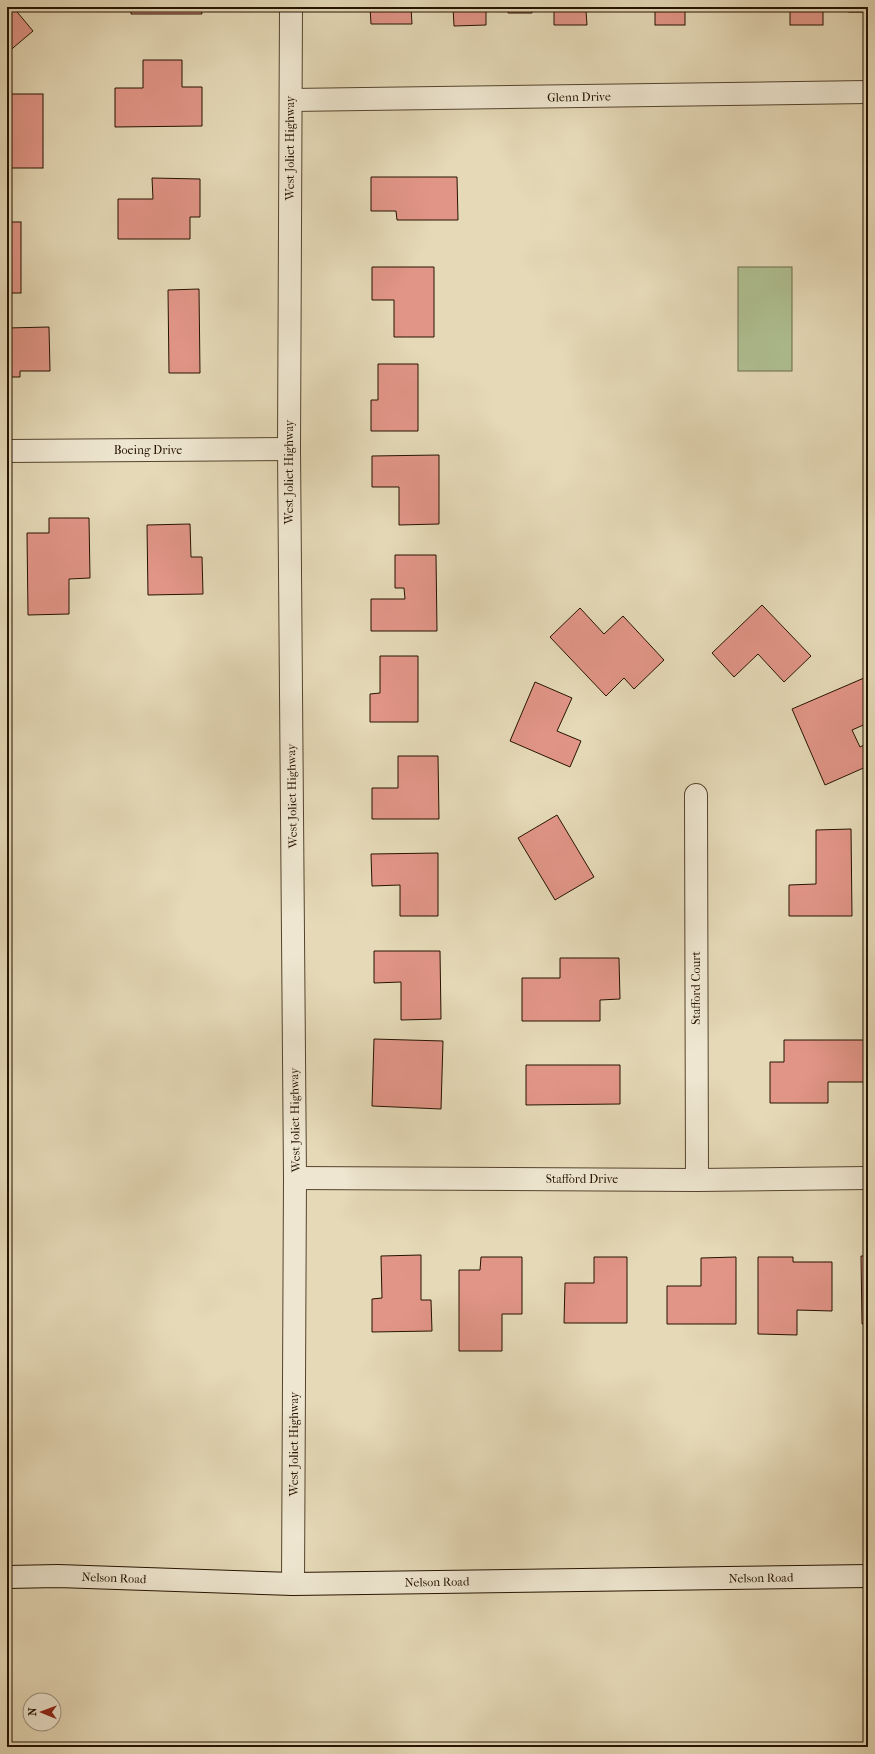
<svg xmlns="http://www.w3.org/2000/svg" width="875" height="1754" viewBox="0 0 875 1754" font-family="'IM FELL French Canon',serif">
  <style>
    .green { fill: #afc092; stroke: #6a6a4a }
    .building { fill: #e19587; stroke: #261301 }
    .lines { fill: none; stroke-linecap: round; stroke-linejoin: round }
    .street-casing { stroke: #56442e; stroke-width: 24 }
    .secondary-casing { stroke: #261301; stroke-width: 24 }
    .street { stroke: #eee6d0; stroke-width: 22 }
    .secondary { stroke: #eee6d0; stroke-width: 22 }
    .labels { text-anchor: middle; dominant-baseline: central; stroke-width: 3; stroke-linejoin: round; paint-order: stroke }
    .street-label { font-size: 12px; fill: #261301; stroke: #eee6d0 }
  </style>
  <rect width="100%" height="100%" fill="#e5d9b7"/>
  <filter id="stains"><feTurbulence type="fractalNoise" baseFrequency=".005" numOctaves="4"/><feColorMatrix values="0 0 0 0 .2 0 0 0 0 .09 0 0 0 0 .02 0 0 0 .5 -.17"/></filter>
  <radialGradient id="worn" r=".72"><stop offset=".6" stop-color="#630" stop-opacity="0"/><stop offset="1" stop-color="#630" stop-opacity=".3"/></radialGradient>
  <rect class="green" x="738" y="267" width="54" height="104"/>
  <g class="building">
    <path d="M7 7H13L33 31 7 53Z"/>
    <path d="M131 7H201L202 14H131Z"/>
    <path d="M370 7H411L412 24H371Z"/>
    <path d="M453 7H532V13H508V8H486V25L454 26Z"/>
    <path d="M554 7H627V11H586L587 25H554Z"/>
    <rect x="655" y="7" width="30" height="18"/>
    <rect x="790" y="7" width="33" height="18"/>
    <rect x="849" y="7" width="19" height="5"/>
    <path d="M143 60H182V87H202V126L115 127V88H143Z"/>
    <rect x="7" y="94" width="36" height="74"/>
    <path d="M371 177H457L458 220H397L396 211H371Z"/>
    <path d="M152 178 200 179V217H190V239H118V199H153Z"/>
    <rect x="7" y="222" width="14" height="71"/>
    <path d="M372 267H434V337H394V300H372Z"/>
    <path d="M199 289 200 373H169L168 290Z"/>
    <path d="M49 327 50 371H20V377H7V328Z"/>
    <path d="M378 364H418V431H371V400H378Z"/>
    <path d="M439 455V524L399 525V487H372V456Z"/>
    <path d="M49 518H89L90 578 69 579V614L28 615 27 533H49Z"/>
    <path d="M190 524 191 557H202L203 594 148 595 147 525Z"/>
    <rect x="7" y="553" width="1" height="48"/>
    <path d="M395 555H436L437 631H371V599H405L404 588H395Z"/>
    <path d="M762 605 811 656 784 682 758 654 734 677 712 653Z"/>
    <path d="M580 608 604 634 623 616 664 660 634 689 624 678 606 696 550 637Z"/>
    <path d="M380 656H418V722H370V694L380 693Z"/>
    <path d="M864 678 868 687V723L852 730 860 747 868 743V766L825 785 792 709Z"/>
    <path d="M535 682 572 698 557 731 581 741 570 767 510 741Z"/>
    <path d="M398 756H438L439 819H372V788H398Z"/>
    <path d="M557 815 594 877 555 900 518 838Z"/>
    <path d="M851 829 852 916H789V885L816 884V830Z"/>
    <path d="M438 853V916H400V885L372 886 371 854Z"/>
    <path d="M374 951H440L441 1019 401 1020V982L374 983Z"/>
    <path d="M560 958H619L620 999 600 1000V1021H522V978H560Z"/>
    <path d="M374 1039 443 1041 441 1109 372 1106Z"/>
    <path d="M784 1040H865V1082H828V1103H770V1062H784Z"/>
    <path d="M526 1065H620V1104L526 1105Z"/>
    <path d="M421 1255V1300H431L432 1331 372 1332V1299L382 1298 381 1256Z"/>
    <path d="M861 1256H868V1324H862Z"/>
    <path d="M481 1257H522V1314H502V1351H459V1270H480Z"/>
    <path d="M594 1257H627V1323H564L565 1283H594Z"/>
    <path d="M736 1257V1324H667V1286H701V1258Z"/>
    <path d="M758 1257H793V1262H832V1311L797 1310V1335L758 1334Z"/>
  </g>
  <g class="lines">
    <g class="street-casing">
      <g id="street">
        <path d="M291 7 289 449 295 1178 293 1584"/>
        <path d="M291 100 868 92"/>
        <path d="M7 451 289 449"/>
        <path d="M696 795 697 1180"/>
        <path d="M295 1178 697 1180 868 1178"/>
      </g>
    </g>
    <g class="secondary-casing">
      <path id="secondary" d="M7 1577 58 1576 293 1584 868 1576"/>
    </g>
    <use href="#street" class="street"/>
    <use href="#secondary" class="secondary"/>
  </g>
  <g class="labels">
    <g class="street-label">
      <text transform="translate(579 97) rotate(-1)">Glenn Drive</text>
      <text transform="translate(290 148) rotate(-90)">West Joliet Highway</text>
      <text x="148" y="450">Boeing Drive</text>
      <text transform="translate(289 472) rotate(-90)">West Joliet Highway</text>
      <text transform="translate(292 796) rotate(-91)">West Joliet Highway</text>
      <text transform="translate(696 988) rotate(-90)">Stafford Court</text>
      <text transform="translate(295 1120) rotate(-91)">West Joliet Highway</text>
      <text x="582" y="1179">Stafford Drive</text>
      <text transform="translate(294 1444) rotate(-90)">West Joliet Highway</text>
      <text transform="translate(114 1578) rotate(2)">Nelson Road</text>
      <text transform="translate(761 1578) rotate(-1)">Nelson Road</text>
      <text transform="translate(437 1582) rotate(-1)">Nelson Road</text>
    </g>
  </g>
  <rect width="875" height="1754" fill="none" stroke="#e5d9b7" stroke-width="24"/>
  <rect x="8" y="8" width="859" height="1738" fill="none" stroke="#261301" stroke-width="2"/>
  <rect x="12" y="12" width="851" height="1730" fill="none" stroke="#261301"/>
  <g transform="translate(42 1712) rotate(271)"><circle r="19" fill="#eee6d0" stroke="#9e927d"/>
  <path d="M0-3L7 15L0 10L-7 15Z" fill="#8f2418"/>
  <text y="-6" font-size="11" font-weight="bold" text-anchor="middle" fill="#261301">N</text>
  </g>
  <rect width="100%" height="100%" filter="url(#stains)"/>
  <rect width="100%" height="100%" fill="url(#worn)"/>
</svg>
